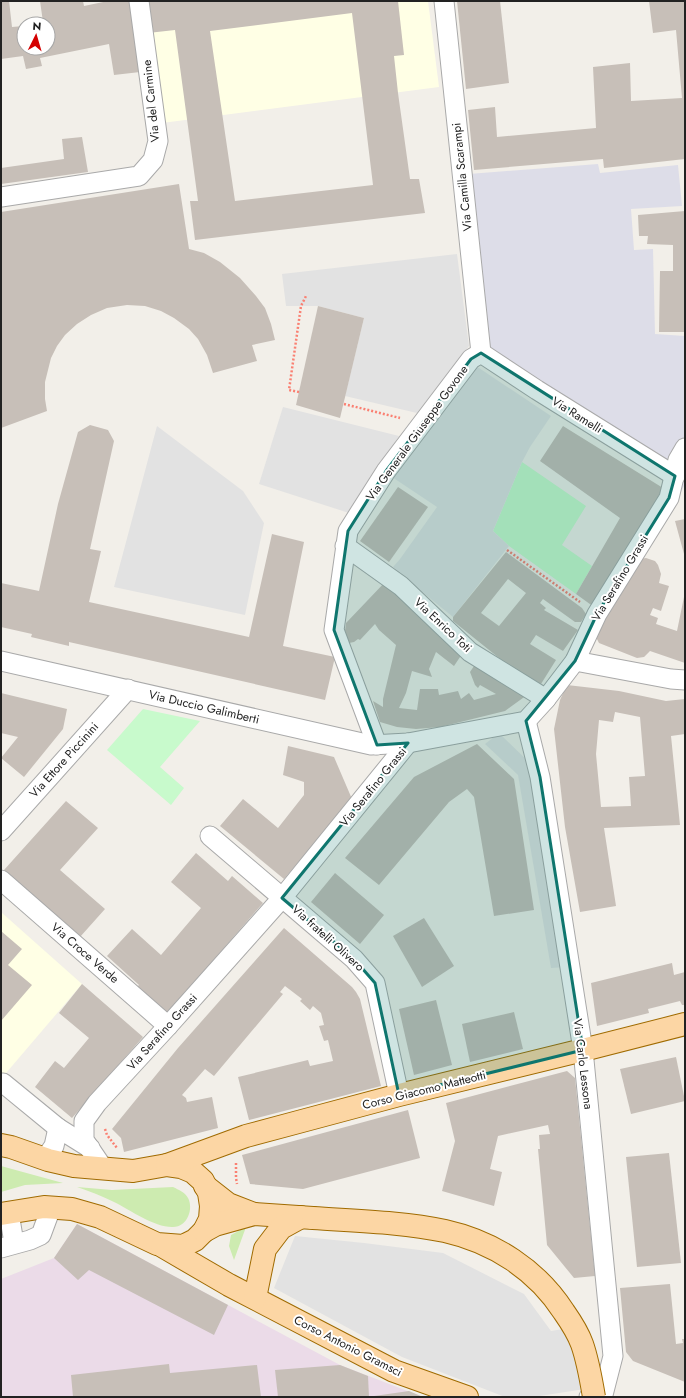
<svg xmlns="http://www.w3.org/2000/svg" width="686" height="1398" viewBox="0 0 686 1398" font-family="Jost,sans-serif">
  <style>
    .industrial { fill: #ebdbe8 }
    .education { fill: #ffffe5 }
    .grass { fill: #cdebb0 }
    .park { fill: #c8facc }
    .parking { fill: #e2e2e2 }
    .plaza { fill: #dddde8 }
    .building { fill: #c7bfb8; fill-rule: evenodd }
    .lines { fill: none; stroke-linecap: round; stroke-linejoin: round }
    .minor-casing { stroke: #a9a9a9; stroke-width: 21 }
    .primary-casing { stroke: #a06b00; stroke-width: 24 }
    .path { stroke: #fa8072; stroke-width: 2.5; stroke-dasharray: 2 2; stroke-linecap: butt }
    .minor { stroke: #fff; stroke-width: 19 }
    .primary { stroke: #fcd6a4; stroke-width: 22 }
    .primary-bridge-casing { stroke: #a06b00; stroke-width: 24; stroke-linecap: butt }
    .primary-bridge { stroke: #fcd6a4; stroke-width: 22 }
    .marked { fill: #0f766e; fill-opacity: 0.2; stroke: #0f766e; stroke-width: 3; stroke-linejoin: round }
    .labels { text-anchor: middle; dominant-baseline: central; stroke-width: 4; stroke-linejoin: round; paint-order: stroke }
    .street-label { font-size: 12px; fill: #222; stroke: #fff }
  </style>
  <rect width="100%" height="100%" fill="#f2efe9"/>
  <path class="industrial" d="M77 1224 340 1365 423 1397H1V1279L54 1258Z"/>
  <g class="education">
    <path d="M143 1H428L439 87 162 123Z"/>
    <path d="M1 912 82 984 1 1079Z"/>
  </g>
  <g class="grass">
    <path d="M1 1166 63 1183 25 1185 1 1192Z"/>
    <path d="M77 1187 112 1190 173 1187C179 1190 185 1192 188 1198 194 1209 187 1228 172 1227 154 1227 130 1210 114 1202 102 1196 89 1191 77 1187Z"/>
    <path d="M246 1227 234 1260 229 1246 231 1235Z"/>
  </g>
  <g class="park">
    <path d="M522 462 586 506 562 545 592 566 576 594 509 546 493 531Z"/>
    <path d="M143 709 200 721 160 767 184 788 171 805 107 750Z"/>
  </g>
  <g class="parking">
    <path d="M457 254 469 346 417 413 345 396 364 318 318 306H286L282 274Z"/>
    <path d="M473 364 551 416 530 447 522 462 493 531 509 546 453 617 405 578 393 567 400 559 437 507 392 477Z"/>
    <path d="M283 407 399 436 349 513 259 484Z"/>
    <path d="M157 426 243 491 264 523 245 615 114 587Z"/>
    <path d="M499 733 532 765 566 967 551 968 518 775 485 744Z"/>
    <path d="M295 1236 364 1243 443 1253 524 1294 551 1331 587 1325 598 1387 533 1397H505L402 1357 274 1288Z"/>
  </g>
  <path class="plaza" d="M598 164 600 173 678 165 682 206 631 209 634 250 653 249 655 334 685 336V484L681 492 472 355 456 175Z"/>
  <g class="building">
    <path d="M1 1H9L12 27 24 26V48H48V24H39L43 22 40 1H83L84 6 108 1H132L140 72 114 75 109 44 40 58 42 66 26 69 23 56 1 59Z"/>
    <path d="M143 1H398L404 55 394 56 398 93 410 179H419L425 213 195 240 190 201H198L175 30 148 33ZM352 13 373 185 235 201 210 31Z"/>
    <path d="M457 1H500L509 83 466 89Z"/>
    <path d="M649 1H685V159L604 168 603 159 474 170 468 110 495 107 497 137 596 128 593 67 630 63 631 101 682 98 676 30 653 33Z"/>
    <path d="M82 137 88 172 1 184V168L64 159 62 139Z"/>
    <path d="M179 184 189 249 204 253 220 262 240 278 256 296 265 308 271 324 275 340 252 345 257 361 213 373 207 355 198 339 189 329 174 318 161 311 145 306 127 305 107 308 91 315 77 324 65 335 57 346 51 358 45 382V399L47 411 1 428V212Z"/>
    <path d="M685 211V332H659L660 271H673V245L647 244 648 236H639L638 215Z"/>
    <path d="M318 306 364 318 340 418 296 405Z"/>
    <path d="M90 425 108 430 114 441 90 549 101 551 89 602 249 637 272 534 304 542 283 646 335 657 325 700 69 642V646L31 637 32 634 1 627V583L39 591 58 504 78 432Z"/>
    <path d="M563 426 663 488 594 607 576 594 620 518 540 461Z"/>
    <path d="M398 487 428 507 389 562 360 541Z"/>
    <path d="M685 519V554H684L675 521Z"/>
    <path d="M506 552 582 608 586 614 581 622H575L543 599 540 603 546 608 544 610 578 630 563 651 536 635 530 644 556 660 541 684 504 662 453 621V617ZM508 579 526 593 499 626 481 613Z"/>
    <path d="M646 558 655 561 658 565 661 574 659 583 669 586 661 611 653 608 650 615 658 618 656 624 677 631 685 592V663L650 651 644 657 637 658 599 643 596 637 597 631 640 559Z"/>
    <path d="M387 580 464 651 454 666 436 652 429 669 432 677 412 671 406 693 399 708 417 710 420 689H438L439 695 458 691 461 699 469 693 474 700 496 694 480 685 478 688 475 685 470 672 478 660 527 695 505 711 440 727 416 729 397 727 380 722 373 701 383 707V699L396 645 379 630 375 624 360 640 358 639 354 642 349 643 345 631 346 623Z"/>
    <path d="M567 685 619 691 666 701 685 699V734L671 736 680 825 604 828 616 906 580 912 565 827 554 729 560 700ZM615 712 640 717 645 776 629 777 631 806 601 807 596 754 599 720 613 722Z"/>
    <path d="M1 693 67 709 63 729 24 777 1 758 18 737 1 733Z"/>
    <path d="M477 744 514 779 534 910 494 916 474 797 467 789 449 802 379 885 345 858 414 777Z"/>
    <path d="M288 746 334 757 352 799 284 879 220 826 243 799 278 828 304 795V782L283 775Z"/>
    <path d="M66 801 98 828 60 870 105 909 80 937 4 870Z"/>
    <path d="M196 853 228 881 232 876 263 903 164 1017 134 990 139 985 107 956 132 929 161 955 201 908 171 882Z"/>
    <path d="M335 873 384 915 360 944 311 902Z"/>
    <path d="M424 918 454 966 422 987 393 936Z"/>
    <path d="M284 928 352 987 356 992 360 999 381 1086 249 1120 238 1077 308 1060 310 1066 333 1061 328 1040 324 1041 319 1026 324 1025 321 1013 313 1006 310 1010 300 1001 302 999 285 986 280 992 283 994 214 1076 205 1069 182 1095 186 1098 187 1102 212 1097 218 1128 124 1152 121 1138 112 1129 178 1048Z"/>
    <path d="M1 931 22 949 8 965 32 985 1 1021Z"/>
    <path d="M672 963 674 975 685 972V1005H682L680 1001 648 1009 649 1013 597 1026 591 983Z"/>
    <path d="M82 984 143 1037 72 1118 35 1087 55 1061 64 1068 89 1038 59 1013Z"/>
    <path d="M436 1000 452 1065 414 1075 399 1009Z"/>
    <path d="M514 1012 523 1049 470 1062 462 1024Z"/>
    <path d="M676 1057 685 1101 631 1114 620 1069Z"/>
    <path d="M567 1071 575 1078 595 1276 574 1278 547 1245 538 1149H540L539 1135 550 1134 548 1125 498 1136 490 1169 502 1172 494 1206 442 1191 455 1141 446 1103Z"/>
    <path d="M408 1110 420 1158 303 1189 250 1184 242 1155Z"/>
    <path d="M669 1153 681 1263 637 1267 626 1157Z"/>
    <path d="M77 1224 228 1305 214 1335 89 1270 78 1280 54 1258Z"/>
    <path d="M670 1284 676 1344 683 1343 682 1339H685V1382L633 1361 626 1352 620 1288Z"/>
    <path d="M169 1364 170 1373 257 1365 261 1397H73L71 1375Z"/>
    <path d="M340 1365 368 1376 369 1397H278L275 1370Z"/>
    <path d="M409 1391 423 1397H374V1396Z"/>
  </g>
  <g class="lines">
    <g class="minor-casing">
      <g id="minor">
        <path d="M444 1 481 353"/>
        <path d="M1 197 139 176 153 160 158 141 139 1"/>
        <path d="M481 353 537 390 675 476"/>
        <path d="M345 546 401 586 470 652 546 699"/>
        <path d="M1 661 371 745 408 743 526 721 546 699 575 661 597 614 669 498 678 460 685 448"/>
        <path d="M575 661 671 679 685 680"/>
        <path d="M526 721 540 777 583 1050 613 1356 603 1395 589 1397"/>
        <path d="M377 745 334 630 348 531 386 471 471 359 481 353"/>
        <path d="M1 831 128 689"/>
        <path d="M210 836 354 959 375 983 399 1095"/>
        <path d="M1 880 168 1026"/>
        <path d="M3 1083 58 1128"/>
        <path d="M45 1159 54 1146 58 1128 90 1148"/>
        <path d="M103 1168 84 1140V1121L97 1103 168 1026 282 898 408 743"/>
        <path d="M9 1213 14 1243"/>
        <path d="M1 1248 30 1240 41 1235 51 1208"/>
      </g>
    </g>
    <g class="primary-casing">
      <g id="primary">
        <path d="M1 1145 11 1147 48 1160 74 1166 133 1171 167 1165 181 1167 193 1172 203 1181 209 1193 211 1206 210 1219 204 1231 195 1240 183 1246 157 1244 100 1217 72 1209 44 1207 1 1214"/>
        <path d="M167 1165 246 1136 302 1121 399 1095 583 1050 685 1024"/>
        <path d="M205 1186 228 1204 254 1214"/>
        <path d="M204 1231 215 1225 254 1214 313 1218"/>
        <path d="M162 1246 229 1285 394 1371 467 1397"/>
        <path d="M255 1298 265 1249 281 1228 301 1217"/>
      </g>
    </g>
    <g class="path">
      <path d="M299 392 289 390 301 306 306 296"/>
      <path d="M344 404 400 418"/>
      <path d="M507 550 580 602"/>
      <path d="M105 1129 107 1135 117 1148"/>
      <path d="M236 1163V1178L237 1184"/>
    </g>
    <use href="#minor" class="minor"/>
    <use href="#primary" class="primary"/>
    <g class="primary-bridge-casing">
      <path id="primary-bridge" d="M313 1218C356 1221 402 1222 445 1231 494 1242 537 1270 564 1312 571 1322 578 1333 582 1344 588 1361 591 1379 594 1397"/>
    </g>
    <use href="#primary-bridge" class="primary-bridge"/>
  </g>
  <path class="marked" d="M481 353 675 476 669 498 597 614 575 661 526 721 540 777 583 1050 399 1095 375 983 354 959 282 898 408 743 377 745 334 630 348 531 386 471 471 359Z"/>
  <g class="labels">
    <g class="street-label">
      <text transform="translate(151 101) rotate(-96)">Via del Carmine</text>
      <text transform="translate(462 177) rotate(-96)">Via Camilla Scarampi</text>
      <text transform="translate(577 415) rotate(32)">Via Ramelli</text>
      <text transform="translate(417 433) rotate(-54)">Via Generale Giuseppe Govone</text>
      <text transform="translate(620 578) rotate(-59)">Via Serafino Grassi</text>
      <text transform="translate(443 625) rotate(43)">Via Enrico Toti</text>
      <text transform="translate(204 707) rotate(13)">Via Duccio Galimberti</text>
      <text transform="translate(64 760) rotate(-48)">Via Ettore Piccinini</text>
      <text transform="translate(373 787) rotate(-51)">Via Serafino Grassi</text>
      <text transform="translate(328 938) rotate(42)">Via fratelli Olivero</text>
      <text transform="translate(85 953) rotate(41)">Via Croce Verde</text>
      <text transform="translate(162 1032) rotate(-48)">Via Serafino Grassi</text>
      <text transform="translate(583 1064) rotate(83)">Via Carlo Lessona</text>
      <text transform="translate(424 1090) rotate(-14)">Corso Giacomo Matteotti</text>
      <text transform="translate(348 1346) rotate(27)">Corso Antonio Gramsci</text>
    </g>
  </g>
  <rect width="686" height="1398" fill="none" stroke="#222222" stroke-width="4"/>
  <g transform="translate(36 36) rotate(5)"><circle r="19" fill="#ffffff" stroke="#a7a7a7"/>
  <path d="M0-3L7 15L0 10L-7 15Z" fill="#d40000"/>
  <text y="-6" font-size="11" font-weight="bold" text-anchor="middle" fill="#222222">N</text>
  </g>
</svg>
